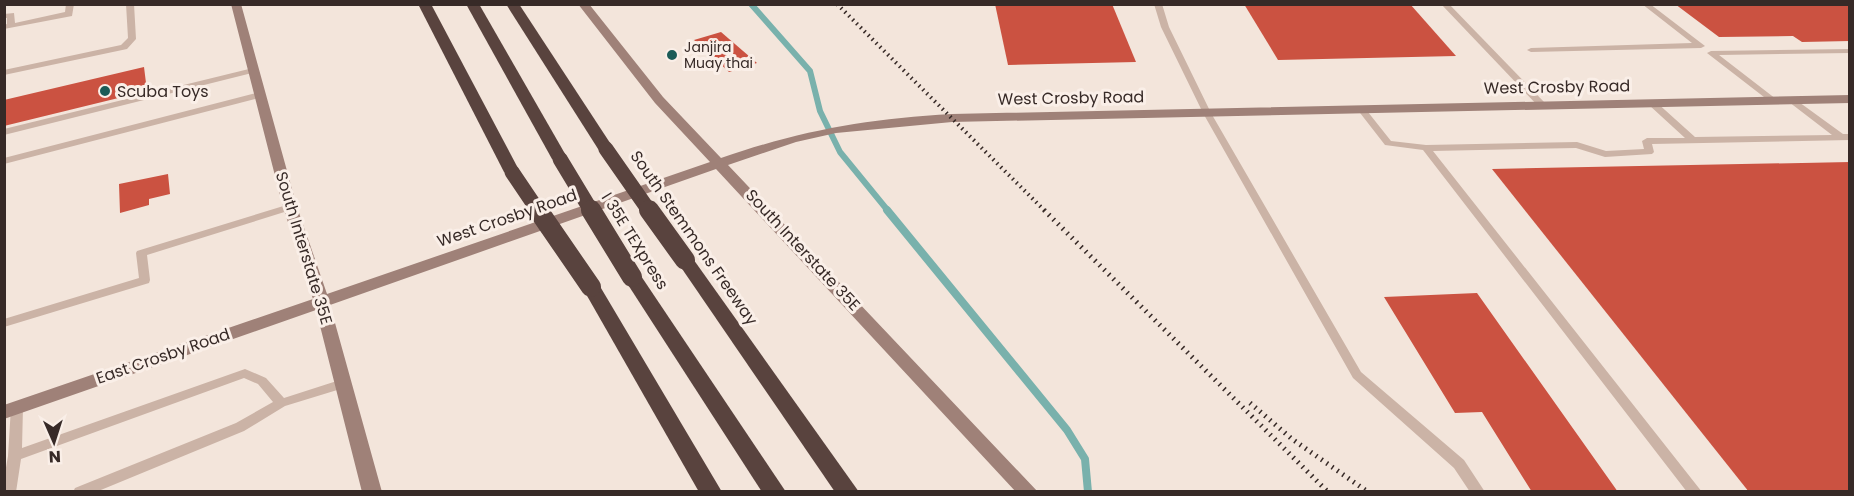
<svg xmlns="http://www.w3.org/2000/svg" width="1854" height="496" viewBox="0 0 1854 496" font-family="Poppins,sans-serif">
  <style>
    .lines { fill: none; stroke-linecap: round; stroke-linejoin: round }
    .stream-far1 { stroke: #79b1ac; stroke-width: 6 }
    .stream { stroke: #79b1ac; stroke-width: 8 }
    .building { fill: #cb5241 }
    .lane { fill: #cbb3a6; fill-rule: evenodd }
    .secondary { fill: #9f8178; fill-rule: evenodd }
    .highway { fill: #59433e; fill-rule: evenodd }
    .rail-far1 { stroke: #372a27; stroke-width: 4; stroke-dasharray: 1.5 4; stroke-linecap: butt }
    .rail { stroke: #372a27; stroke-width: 5; stroke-dasharray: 1.5 5; stroke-linecap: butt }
    .highway-bridge-far1 { stroke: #59433e; stroke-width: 15 }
    .highway-bridge { stroke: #59433e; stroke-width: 20 }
    .poi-dot { fill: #1b5b57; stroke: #faefe8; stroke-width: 2 }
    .labels { text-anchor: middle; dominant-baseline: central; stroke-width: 6; stroke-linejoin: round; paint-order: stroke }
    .far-poi-label { font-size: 14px; fill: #372a27; stroke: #faefe8; text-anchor: start }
    .street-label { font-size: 16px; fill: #372a27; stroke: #faefe8 }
    .poi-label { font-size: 16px; fill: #372a27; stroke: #faefe8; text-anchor: start }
  </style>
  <rect width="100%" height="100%" fill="#f3e5db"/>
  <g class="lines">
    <path class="stream-far1" d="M751 4 810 71 820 111 840 152 889 212"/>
    <path class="stream" d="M887 210 1067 430 1085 459 1088 492"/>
  </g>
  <g class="building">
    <path d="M995 4H1112L1136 62 1008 65Z"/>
    <path d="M1244 4H1410L1456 56 1278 60Z"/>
    <path d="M1675 4H1850V41L1802 42 1793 36 1719 37Z"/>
    <path d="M721 32 757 63 729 72 694 40Z"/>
    <path d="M144 67 147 91 4 126V100Z"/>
    <path d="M1850 162V492H1749L1492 169Z"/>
    <path d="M168 174 170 194 149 199V205L120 213 119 184Z"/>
    <path d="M1477 293 1618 492H1532L1482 412 1455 413 1384 297Z"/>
  </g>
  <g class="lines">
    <g class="lane">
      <path d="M66 4H74L72 16 4 29V25L7 24V18H4V14L14 13 15 23 65 12Z"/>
      <path d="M126 4H134L136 39 127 49 4 75V70L121 45 128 38Z"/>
      <path d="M1154 4H1162L1169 27 1211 113 1361 372 1464 460 1485 492H1470L1454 468 1353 378 1203 113 1161 27Z"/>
      <path d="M1441 4H1449L1545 103V107H1539Z"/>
      <path d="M1642 4H1650L1705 46 1701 48 1531 52 1527 50 1531 48 1692 43Z"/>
      <path d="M1850 49V53L1719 55 1776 99V103L1773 104 1707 53 1711 51Z"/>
      <path d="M253 68H256V72L4 135V129Z"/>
      <path d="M260 92 264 95 263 97 4 164V158Z"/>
      <path d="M1792 97 1843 134H1850V140L1652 144 1654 152 1652 154 1605 157 1576 148 1433 151 1702 492H1687L1423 150 1385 145 1357 109 1361 106 1364 107 1391 141 1426 145 1577 142 1606 151 1644 149 1642 141 1647 138H1685L1649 105V101H1655L1695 137 1832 135 1789 102V98Z"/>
      <path d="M290 204 295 207 294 209 147 255 150 280 149 283 4 327V319L139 278 136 253 137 251Z"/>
      <path d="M245 369 266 378 284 398 343 379 347 381 349 384 347 387 285 406 244 431 96 492H73L75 488 236 423 273 402 258 384 244 378 21 459 16 492H4V479L8 456 11 407 13 404 17 402 21 404 23 407 22 448Z"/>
    </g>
    <path class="secondary" d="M231 4H241L297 207 327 294 710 162 655 103 578 4H589L663 97 721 158C803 130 866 119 952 114L1850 95V103L952 122 836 133 796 142 728 165 1038 492H1016L716 169 330 305 382 492H362L316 310 4 419V405L313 299 283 207Z"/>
    <g class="highway">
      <path d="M418 4H431L520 172 518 175 512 177 504 172Z"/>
      <path d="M466 4H479L568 159 566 162 560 164 552 159Z"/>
      <path d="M506 4H519L614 149 612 152H600Z"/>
      <path d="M685 254 691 256 859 492H835L676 260Z"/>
      <path d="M632 271 639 273 786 492H762L623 277 625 273Z"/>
      <path d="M591 281 598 283 722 492H699L582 287 584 283Z"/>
    </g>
    <path class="rail-far1" d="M837 4 1046 212"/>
    <g class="rail">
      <path d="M1044 210 1328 492"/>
      <path d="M1250 403 1292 439 1368 492"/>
    </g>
    <g class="highway-bridge-far1">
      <path d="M606 149 650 212"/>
      <path d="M560 159 592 212"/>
      <path d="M512 172 539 212"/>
    </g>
    <g class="highway-bridge">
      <path d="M538 210 591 287"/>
      <path d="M591 210 632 277"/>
      <path d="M649 210 685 260"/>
    </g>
  </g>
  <g class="poi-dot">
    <circle cx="672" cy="55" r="6"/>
    <circle cx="105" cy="91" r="6"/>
  </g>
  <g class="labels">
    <g class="far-poi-label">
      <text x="684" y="47">Janjira<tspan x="684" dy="16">Muay thai</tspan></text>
    </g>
    <g class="street-label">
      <text transform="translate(1557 87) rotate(-1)">West Crosby Road</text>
      <text transform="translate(1071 98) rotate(-1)">West Crosby Road</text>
      <text transform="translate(507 218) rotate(-19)">West Crosby Road</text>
      <text transform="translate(694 238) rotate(55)">South Stemmons Freeway</text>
      <text transform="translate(635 241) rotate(58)">I 35E TEXpress</text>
      <text transform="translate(304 248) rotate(73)">South Interstate 35E</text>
      <text transform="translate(803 250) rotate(47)">South Interstate 35E</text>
      <text transform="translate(163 356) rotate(-19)">East Crosby Road</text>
    </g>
    <g class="poi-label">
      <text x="117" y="91">Scuba Toys</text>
    </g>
  </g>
  <rect width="1854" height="496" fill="none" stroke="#372a27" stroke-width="12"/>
  <g transform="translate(54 442) rotate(177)" stroke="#faefe8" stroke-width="4.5" paint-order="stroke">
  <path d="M0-4.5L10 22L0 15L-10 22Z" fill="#372a27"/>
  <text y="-9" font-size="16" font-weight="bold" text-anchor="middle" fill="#372a27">N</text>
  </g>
</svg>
